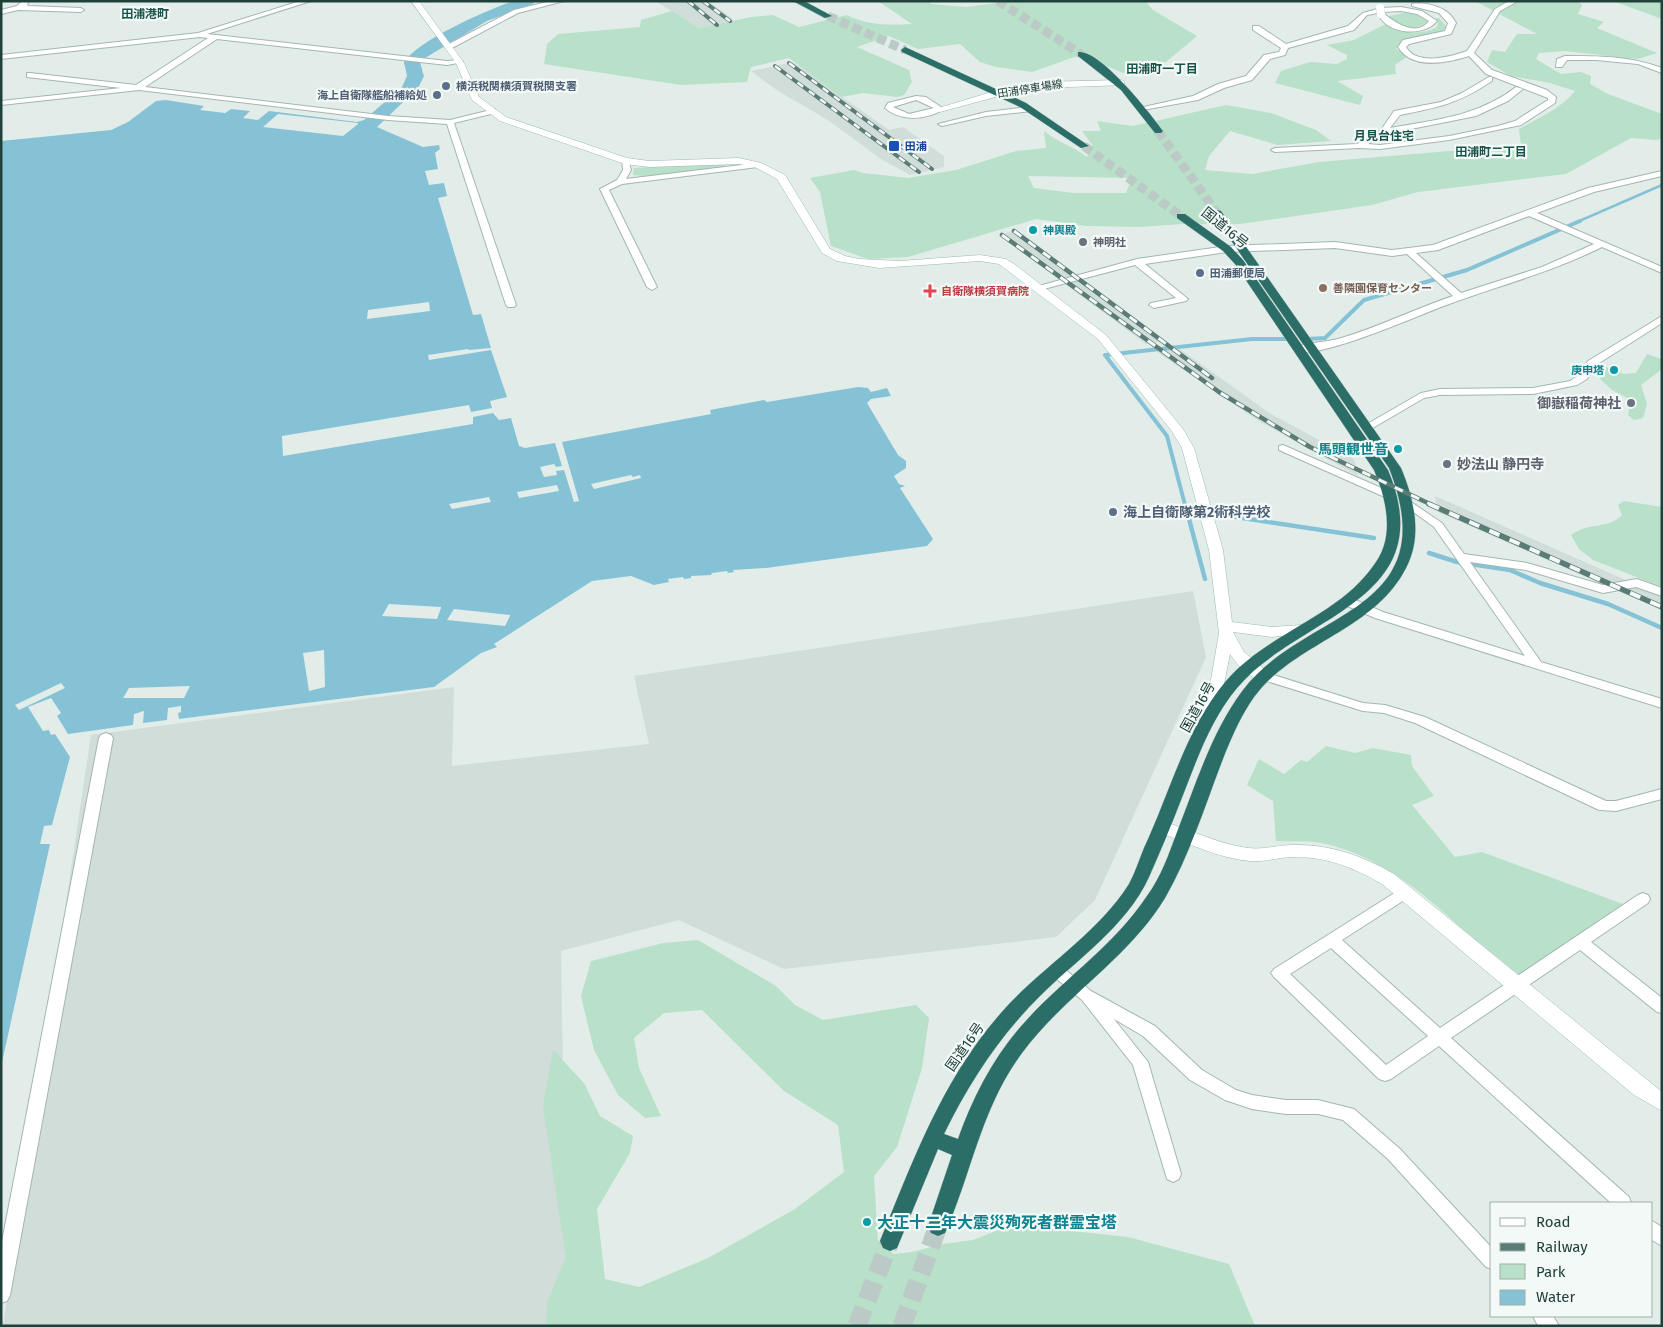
<svg xmlns="http://www.w3.org/2000/svg" width="1663" height="1327" viewBox="0 0 1663 1327" font-family="'Fira Sans','Noto Sans JP',sans-serif">
  <style>
    .built { fill: #d0ddd8 }
    .green { fill: #b9e0c8; fill-rule: evenodd }
    .water { fill: #86c2d6; fill-rule: evenodd }
    .lines { fill: none; stroke-linecap: round; stroke-linejoin: round }
    .stream-far2 { stroke: #86c2d6; stroke-width: 2.5 }
    .stream-far1 { stroke: #86c2d6; stroke-width: 4 }
    .stream { stroke: #86c2d6; stroke-width: 4.5 }
    .river { fill: #86c2d6; fill-rule: evenodd }
    .highway-tunnel-far1 { stroke: #bbcac6; stroke-width: 9; stroke-dasharray: 9 4.5; stroke-linecap: butt }
    .highway-tunnel { stroke: #bbcac6; stroke-width: 19; stroke-dasharray: 19 9; stroke-linecap: butt }
    .street-casing { stroke: #a4b6b1; stroke-width: 2 }
    .secondary-casing { stroke: #9fbab3; stroke-width: 1 }
    .highway-casing { stroke: #c1cac8; stroke-width: 1 }
    .street { fill: #fff; fill-rule: evenodd }
    .secondary { fill: #fff; fill-rule: evenodd }
    .highway { fill: #2a6e67; fill-rule: evenodd }
    .rail-far2-casing { stroke: #5b7b76; stroke-width: 4 }
    .rail-far1-casing { stroke: #5b7b76; stroke-width: 4.5 }
    .rail-casing { stroke: #5b7b76; stroke-width: 5.5 }
    .rail-far2 { stroke: #f3f9f7; stroke-width: 2.5; stroke-dasharray: 7; stroke-linecap: butt }
    .rail-far1 { stroke: #f3f9f7; stroke-width: 3; stroke-dasharray: 9; stroke-linecap: butt }
    .rail { stroke: #f3f9f7; stroke-width: 4; stroke-dasharray: 11; stroke-linecap: butt }
    .street-bridge-casing { stroke: #a4b6b1; stroke-width: 8; stroke-linecap: butt }
    .street-bridge { stroke: #fff; stroke-width: 8 }
    .service-dot { fill: #5c6f8a; stroke: #f3f9f7; stroke-width: 2 }
    .transit-dot { fill: #1a4fb4; stroke: #f3f9f7; stroke-width: 2 }
    .culture-dot { fill: #0f9aa8; stroke: #f3f9f7; stroke-width: 2 }
    .worship-dot { fill: #6b7280; stroke: #f3f9f7; stroke-width: 2 }
    .education-dot { fill: #8d6e63; stroke: #f3f9f7; stroke-width: 2 }
    .health-dot { fill: #e0444e; stroke: #f3f9f7; stroke-width: 2 }
    .labels { text-anchor: middle; dominant-baseline: central; stroke-width: 4.5; stroke-linejoin: round; paint-order: stroke }
    .far-service-label { font-size: 11px; font-weight: bold; fill: #4e5e75; stroke: #f3f9f7; text-anchor: start }
    .far-street-label { font-size: 11px; fill: #20403a; stroke: #f3f9f7 }
    .far-transit-label { font-size: 11px; font-weight: bold; fill: #164399; stroke: #f3f9f7; text-anchor: start }
    .far-culture-label { font-size: 11px; font-weight: bold; fill: #0d838f; stroke: #f3f9f7; text-anchor: start }
    .far-worship-label { font-size: 11px; font-weight: bold; fill: #5b616d; stroke: #f3f9f7; text-anchor: start }
    .far-education-label { font-size: 11px; font-weight: bold; fill: #785e54; stroke: #f3f9f7; text-anchor: start }
    .far-health-label { font-size: 11px; font-weight: bold; fill: #be3a42; stroke: #f3f9f7; text-anchor: start }
    .far-neighbourhood-label { font-size: 12px; font-weight: bold; fill: #1b534b; stroke: #f3f9f7 }
    .street-label { font-size: 14px; fill: #20403a; stroke: #f3f9f7 }
    .worship-label { font-size: 14px; font-weight: bold; fill: #5b616d; stroke: #f3f9f7; text-anchor: end }
    .culture-label { font-size: 14px; font-weight: bold; fill: #0d838f; stroke: #f3f9f7; text-anchor: end }
    .service-label { font-size: 14px; font-weight: bold; fill: #4e5e75; stroke: #f3f9f7; text-anchor: start }
    .near-culture-label { font-size: 16px; font-weight: bold; fill: #0d838f; stroke: #f3f9f7; text-anchor: start }
  </style>
  <rect width="100%" height="100%" fill="#e2ede9"/>
  <g class="built">
    <path d="M655 1H708L734 20 699 28Z"/>
    <path d="M793 62 889 130 903 127 944 156V167L910 175 881 159 828 120 778 91 751 71Z"/>
    <path d="M1017 230 1068 268 1166 341 1146 344 999 235Z"/>
    <path d="M1169 347H1177L1271 414 1354 459 1358 476 1257 420 1157 352Z"/>
    <path d="M1435 496 1662 596V610L1438 512Z"/>
    <path d="M1193 591 1206 657 1095 900 1056 937 784 969 679 920 561 951 567 1326H3L91 735 454 687 452 766 649 744 634 676Z"/>
  </g>
  <g class="green">
    <path d="M878 1H929L931 4 967 7 1011 1H1145L1153 10 1197 36 1166 62 1123 73 1080 55 1032 72 996 67 980 62 960 44 918 49 889 36 857 47 909 70 912 82 904 95 897 97 863 93 841 97 789 58 751 67 747 82 681 85 544 64 547 44 558 34 640 27 641 20 672 11 699 28 751 17 773 15 799 27 847 15C869 26 888 25 912 24Z"/>
    <path d="M1475 1H1578L1582 5 1578 14 1604 22 1597 28 1657 53 1638 59 1565 51 1539 53 1536 59 1561 74 1581 72 1591 76 1590 84 1608 94 1662 114V138L1657 140 1631 138 1566 174 1418 192 1372 205 1240 224H1182L1139 227 1087 226 1036 219 908 257 868 259 831 246 820 192 810 178 854 170 863 173 908 178 956 170 1016 151 1046 148 1044 131C1057 142 1073 146 1087 157L1093 146 1082 131H1101L1097 121 1133 126 1226 105 1271 113 1316 130 1331 141 1278 145 1230 131 1209 156 1205 170 1252 174 1319 162 1521 145 1519 129C1538 118 1562 108 1575 91L1550 83 1511 76 1487 62 1492 50 1505 52 1517 34H1537ZM1028 176 1132 178 1126 193H1073L1034 188Z"/>
    <path d="M1613 1H1662V19Z"/>
    <path d="M1404 13C1412 14 1423 14 1427 22 1417 31 1395 29 1389 16Z"/>
    <path d="M1439 18 1446 26C1441 42 1406 30 1396 49L1408 56 1395 65 1396 74 1337 81 1363 96 1360 105 1275 83 1281 71 1310 62 1337 64 1347 59V55L1327 45 1354 40 1386 24C1401 33 1421 36 1437 27L1438 23 1434 19Z"/>
    <path d="M725 163 726 164 724 167 645 176 633 175 634 168Z"/>
    <path d="M1647 354 1662 359V369L1641 385 1647 404 1643 418 1634 420 1628 415 1631 400 1612 390 1600 379 1606 367 1624 374 1636 373Z"/>
    <path d="M1624 501 1662 507V587L1593 560 1579 549 1571 535C1590 521 1608 530 1622 515L1618 505Z"/>
    <path d="M1326 746 1355 753 1373 748 1411 755 1412 766 1434 796 1412 805 1455 857 1482 852 1623 904 1516 980C1460 929 1403 862 1326 844 1310 840 1292 842 1276 841L1273 801 1247 785 1259 759 1284 774 1301 760 1307 762Z"/>
    <path d="M698 940 776 986 795 1005 823 1020 916 1005 929 1018 922 1068 897 1147 874 1176 878 1241 894 1254 912 1252 943 1244 973 1240 1006 1227 1052 1229 1128 1237 1229 1264 1255 1326H546L547 1303 566 1257 543 1107 553 1050 584 1083 600 1116 633 1136 630 1153 597 1209 605 1279 639 1287 708 1258 795 1209 844 1172 838 1125 784 1091 702 1010 664 1013 634 1038 639 1068 661 1116 645 1118 618 1095 594 1050 581 996 591 961 663 943Z"/>
  </g>
  <path class="water" d="M435 40 441 47 428 55 420 64 424 76 418 88 377 127 423 147 439 145 440 149 435 153 438 169 425 171 429 185 444 183 447 196 438 198 473 315 481 314 491 348 469 350 468 349 428 355 429 360 491 350 507 397 490 401 492 408 471 412 469 405 282 436 283 456 473 424V417L493 413 499 420 511 418 519 446 525 448 555 443 562 466 556 467 554 464 540 467 544 477 557 475 556 471 564 470 574 502 579 501 562 442 711 414 710 410 764 400 767 402 858 387 868 388 871 392 887 388 891 396 871 399 867 403 898 455 906 461V468L894 476 899 484 905 486 900 488 933 539 927 546 766 568 733 570 734 572 728 573 727 571 712 573 711 575 691 576V578L684 579 683 577 668 579 669 582 654 585 631 576 592 581 494 644 497 647 481 653 434 687 179 719 178 713 181 712V706L168 708 167 720 143 723 144 711 134 714 133 725 68 734 57 716 61 713 51 698 28 707 43 731 49 730 51 735 55 734 70 757 52 825 44 826 40 844H50L1 1067V141L111 130 128 122 156 101 166 100 204 106 200 110 225 113 231 109 250 111 243 118 258 120 269 111 357 122 364 120 402 87 407 76 404 62 412 54ZM278 114 358 123V124L343 136 263 127ZM429 302 430 311 367 319 368 310ZM631 475 633 477 640 475 641 478 594 489 591 484ZM557 485 559 491 519 498 517 492ZM489 497 491 502 452 509 449 504ZM389 604 441 607V608L437 619 382 616ZM454 609 510 615V616L505 626 447 620ZM324 650 325 687 309 691 303 653ZM61 683 65 688 19 710 15 705ZM190 686 184 698H123L129 688Z"/>
  <g class="lines">
    <path class="stream-far2" d="M1577 222 1662 185"/>
    <g class="stream-far1">
      <path d="M1306 339 1325 338 1364 300 1467 270 1580 221"/>
      <path d="M1185 505 1167 436 1105 355 1252 339H1291"/>
    </g>
    <g class="stream">
      <path d="M1185 504 1205 579"/>
      <path d="M1223 515 1374 538"/>
      <path d="M1429 553 1457 562 1510 570 1540 583 1608 604 1662 628"/>
    </g>
    <path class="river" d="M513 1H535L533 4 487 21 425 58 420 63 422 69 420 72 414 74 406 69 404 62C420 39 486 11 513 1Z"/>
    <g class="highway-tunnel-far1">
      <path d="M998 1 1081 54"/>
      <path d="M828 16 905 50"/>
      <path d="M1158 131 1217 213"/>
      <path d="M1084 146 1181 216"/>
    </g>
    <g class="highway-tunnel">
      <path d="M857 1326 890 1241"/>
      <path d="M902 1326 938 1226"/>
    </g>
    <g class="street-casing">
      <g id="street">
        <path d="M22 1H29L27 4 28 6 81 8 84 10 81 12 18 10 1 14V10L17 6Z"/>
        <path d="M300 1H311L207 34 447 61 459 60 463 62 447 65 217 39 145 87 388 116 450 120 495 109V113L454 123 516 305 514 307H508L506 305 447 124 388 120 139 90 1 105V101L121 88 27 77V73H30L136 85 208 38 200 37 1 59V55L198 33Z"/>
        <path d="M551 1H564L518 13 452 48 445 46 514 10Z"/>
        <path d="M1509 1H1518L1500 11 1474 53 1492 70 1547 90 1556 97 1555 103 1521 125 1449 140 1380 149 1359 148 1275 152 1271 150 1275 148 1357 144 1381 130 1394 111 1441 102 1462 93 1489 77H1492V81C1457 104 1440 107 1400 115L1390 128C1435 120 1479 116 1516 87L1523 89 1508 101 1476 116 1386 134 1368 144 1380 145 1449 136 1498 126 1515 121 1548 100V98L1486 74 1469 56C1447 63 1412 70 1398 47L1403 40 1445 31 1448 23 1439 13 1412 6V4C1428 2 1448 7 1456 23L1451 34 1409 44 1406 47C1417 66 1450 57 1467 51L1495 9Z"/>
        <path d="M1401 7 1422 11 1437 21C1423 38 1385 34 1378 13L1367 15 1354 30 1288 48 1285 55 1270 59 1252 80 1224 88 1198 100 1143 110 1139 108 1193 96 1218 84 1246 76 1264 55 1279 52 1281 48 1253 30V26H1259L1286 44 1348 26 1363 13 1381 8ZM1401 11 1417 14 1429 21C1416 38 1394 22 1382 12Z"/>
        <path d="M1565 56C1599 56 1630 56 1662 68V73L1638 64 1596 60H1567L1562 67H1556L1557 59Z"/>
        <path d="M916 96 926 97 944 109C927 120 901 122 885 108L888 103ZM916 100 934 108 909 114 893 107Z"/>
        <path d="M1029 107 1033 109 1032 111 986 116 942 126 938 124 986 112Z"/>
        <path d="M622 159H628L631 170 626 179 758 163 762 165 758 167 622 184 609 190 657 287 652 290 647 287 600 189 617 180 623 170Z"/>
        <path d="M1662 171V176L1594 192 1537 213 1662 267V273L1602 247C1554 271 1502 285 1452 303 1427 311 1311 365 1293 349 1300 343 1327 342 1338 339 1377 328 1414 309 1453 296L1407 254 1392 256 1335 248 1227 252 1145 264 1188 299 1186 301 1154 308 1149 305 1151 303 1176 298 1135 265 1040 290 1035 287 1137 259 1227 246 1335 242 1392 250 1433 245 1588 188ZM1529 216 1594 244 1542 267 1461 293 1416 253 1438 250Z"/>
        <path d="M1662 316V323L1596 365 1587 379 1577 385 1533 394 1440 395 1424 398 1371 429 1367 430 1362 427 1421 393 1440 389 1533 388 1570 381 1579 375 1588 361Z"/>
        <path d="M1283 445 1395 494 1397 496 1391 499 1387 498 1279 450V446Z"/>
        <path d="M1408 500 1442 523 1464 554 1527 563 1603 585 1637 579 1662 588V596L1636 587 1603 593 1526 570 1470 562 1541 662 1662 699V708L1375 618 1345 605 1343 602 1345 599H1353L1383 612 1525 656 1434 527 1404 505 1402 503Z"/>
        <path d="M1264 672 1363 703 1385 705 1425 717 1606 801H1616L1662 789V799L1616 811 1599 810 1415 723 1384 713 1363 711 1260 679 1258 676Z"/>
        <path d="M106 733 111 735 113 738 10 1295 7 1301 1 1303V1247L99 738 101 735Z"/>
        <path d="M1404 887 1409 889 1411 893 1409 897 1342 940 1440 1028 1638 895 1643 893 1648 895 1650 899 1648 903 1591 942 1662 998V1013L1657 1012 1580 950 1451 1038 1629 1197 1631 1203H1611L1439 1046 1391 1079 1385 1081 1379 1079 1274 977 1271 973 1274 969ZM1331 948 1428 1036 1386 1065 1290 974Z"/>
        <path d="M1056 964 1061 966 1091 991 1155 1026 1202 1070 1236 1090 1252 1095 1286 1100H1318L1354 1109 1400 1149 1492 1248V1269L1486 1267 1388 1159 1343 1120 1318 1114H1286L1252 1109 1225 1100 1190 1080 1143 1036 1114 1019 1148 1062 1181 1174 1179 1179 1173 1182 1167 1179 1133 1065 1082 1000 1051 974 1048 970 1051 966Z"/>
        <path d="M1652 1221 1662 1227V1246L1652 1240Z"/>
        <path d="M1533 1316H1553L1559 1326H1538Z"/>
      </g>
    </g>
    <g class="secondary-casing">
      <g id="secondary">
        <path d="M411 1H419L464 63 479 97 506 117 627 158 649 161 739 158 761 163 785 175 830 249 845 256 859 259 900 261 980 255 1006 259 1014 264 1106 335 1183 429 1194 448 1223 550 1232 622 1272 627 1301 625 1308 630 1306 633 1272 637 1233 632 1244 652 1272 676 1269 680C1254 684 1238 666 1230 654L1218 714 1215 718H1205L1202 714 1211 680 1219 633 1209 550 1182 448 1171 430 1098 339 999 264 980 261 879 268 837 261 822 253 777 179 755 167 739 164 649 167 625 164 500 121 472 100 456 63Z"/>
        <path d="M1121 80 1124 81V85L1042 88 999 96 940 112 935 109 995 91 1042 82Z"/>
        <path d="M1164 822C1192 830 1218 844 1248 848 1263 850 1278 845 1293 845 1330 844 1363 856 1394 874L1662 1092V1111L1634 1095 1382 884C1353 867 1325 856 1291 857 1277 858 1264 862 1249 861 1218 858 1188 843 1158 832L1156 828 1158 824Z"/>
      </g>
    </g>
    <g class="highway-casing">
      <g id="highway">
        <path d="M793 1H804L832 16 825 18Z"/>
        <path d="M905 47 1026 103 1089 146 1081 148 1020 107 902 52 901 50Z"/>
        <path d="M1078 52C1100 49 1150 113 1163 131L1161 133H1155L1121 90 1078 56Z"/>
        <path d="M1217 210 1221 211 1401 468C1414 499 1423 536 1406 568 1374 631 1295 642 1254 697 1242 714 1234 732 1226 751 1207 799 1191 853 1165 898 1128 959 1064 996 1022 1053 981 1108 972 1172 945 1233L938 1236 931 1233 928 1226 952 1155 938 1149 897 1248 890 1251 883 1248 880 1241C913 1161 942 1080 1001 1013 1040 968 1097 935 1129 884 1135 873 1139 860 1144 848 1170 793 1186 728 1226 681 1269 631 1340 617 1376 562 1395 535 1386 498 1374 470L1235 264 1223 251 1177 218V214H1185L1231 247 1243 260 1388 470C1443 602 1299 614 1237 688 1210 720 1196 762 1181 800 1171 826 1160 852 1149 877 1126 927 1077 959 1039 997 999 1037 969 1083 944 1134L958 1139C973 1097 994 1056 1024 1023 1063 979 1114 946 1147 896 1161 877 1169 854 1177 832 1196 784 1212 731 1243 690 1305 608 1447 615 1389 468L1212 213Z"/>
      </g>
    </g>
    <use href="#street" class="street"/>
    <use href="#secondary" class="secondary"/>
    <use href="#highway" class="highway"/>
    <g class="rail-far2-casing">
      <g id="rail-far2">
        <path d="M688 1 717 25"/>
        <path d="M703 1 730 21"/>
        <path d="M789 63 932 169"/>
        <path d="M775 66 919 172"/>
      </g>
    </g>
    <g class="rail-far1-casing">
      <g id="rail-far1">
        <path d="M1014 231 1212 378"/>
        <path d="M1002 235 1219 392 1310 447 1432 505"/>
      </g>
    </g>
    <g class="rail-casing">
      <path id="rail" d="M1429 504 1662 607"/>
    </g>
    <use href="#rail-far2" class="rail-far2"/>
    <use href="#rail-far1" class="rail-far1"/>
    <use href="#rail" class="rail"/>
    <g class="street-bridge-casing">
      <path id="street-bridge" d="M1380 8 1381 14"/>
    </g>
    <use href="#street-bridge" class="street-bridge"/>
  </g>
  <g class="service-dot">
    <circle cx="446" cy="86" r="5"/>
    <circle cx="437" cy="95" r="5"/>
    <circle cx="1200" cy="273" r="5"/>
    <circle cx="1113" cy="512" r="5"/>
  </g>
  <rect class="transit-dot" x="888" y="140" width="12" height="12" rx="2.5"/>
  <g class="culture-dot">
    <circle cx="1033" cy="230" r="5"/>
    <circle cx="1614" cy="370" r="5"/>
    <circle cx="1398" cy="449" r="5"/>
    <circle cx="867" cy="1222" r="5"/>
  </g>
  <g class="worship-dot">
    <circle cx="1083" cy="242" r="5"/>
    <circle cx="1631" cy="403" r="5"/>
    <circle cx="1447" cy="464" r="5"/>
  </g>
  <circle class="education-dot" cx="1323" cy="288" r="5"/>
  <path class="health-dot" d="M927.5 283.5h5v5h5v5h-5v5h-5v-5h-5v-5h5z"/>
  <g class="labels">
    <g class="far-service-label">
      <text x="456" y="86">横浜税関横須賀税関支署</text>
      <text x="427" y="95" text-anchor="end">海上自衛隊艦船補給処</text>
      <text x="1210" y="273">田浦郵便局</text>
    </g>
    <g class="far-street-label">
      <text transform="translate(1030 89) rotate(-9)">田浦停車場線</text>
    </g>
    <g class="far-transit-label">
      <text x="905" y="146">田浦</text>
    </g>
    <g class="far-culture-label">
      <text x="1043" y="230">神輿殿</text>
      <text x="1604" y="370" text-anchor="end">庚申塔</text>
    </g>
    <g class="far-worship-label">
      <text x="1093" y="242">神明社</text>
    </g>
    <g class="far-education-label">
      <text x="1333" y="288">善隣園保育センター</text>
    </g>
    <g class="far-health-label">
      <text x="941" y="291">自衛隊横須賀病院</text>
    </g>
    <g class="far-neighbourhood-label">
      <text x="145" y="14">田浦港町</text>
      <text x="1162" y="69">田浦町一丁目</text>
      <text x="1384" y="136">月見台住宅</text>
      <text x="1491" y="152">田浦町二丁目</text>
    </g>
    <g class="street-label">
      <text transform="translate(1225 228) rotate(39)">国道16号</text>
      <text transform="translate(1198 707) rotate(-61)">国道16号</text>
      <text transform="translate(965 1047) rotate(-55)">国道16号</text>
    </g>
    <g class="worship-label">
      <text x="1621" y="403">御嶽稲荷神社</text>
      <text x="1457" y="464" text-anchor="start">妙法山 静円寺</text>
    </g>
    <g class="culture-label">
      <text x="1388" y="449">馬頭観世音</text>
    </g>
    <g class="service-label">
      <text x="1123" y="512">海上自衛隊第2術科学校</text>
    </g>
    <g class="near-culture-label">
      <text x="877" y="1222">大正十二年大震災殉死者群霊宝塔</text>
    </g>
  </g>
  <rect width="1663" height="1327" fill="none" stroke="#20403a" stroke-width="5"/>
  <rect x="1490" y="1202" width="162" height="115" fill="#f3f9f7" stroke="#9fafab"/>
  <rect x="1500" y="1218" width="25" height="8" fill="#ffffff" stroke="#9fafab"/>
  <text x="1536" y="1227" font-size="15" fill="#20403a">Road</text>
  <rect x="1500" y="1243" width="25" height="8" fill="#5b7b76" stroke="#9fafab"/>
  <text x="1536" y="1252" font-size="15" fill="#20403a">Railway</text>
  <rect x="1500" y="1264" width="25" height="15" fill="#b9e0c8" stroke="#9fafab"/>
  <text x="1536" y="1277" font-size="15" fill="#20403a">Park</text>
  <rect x="1500" y="1290" width="25" height="15" fill="#86c2d6" stroke="#9fafab"/>
  <text x="1536" y="1302" font-size="15" fill="#20403a">Water</text>
</svg>
